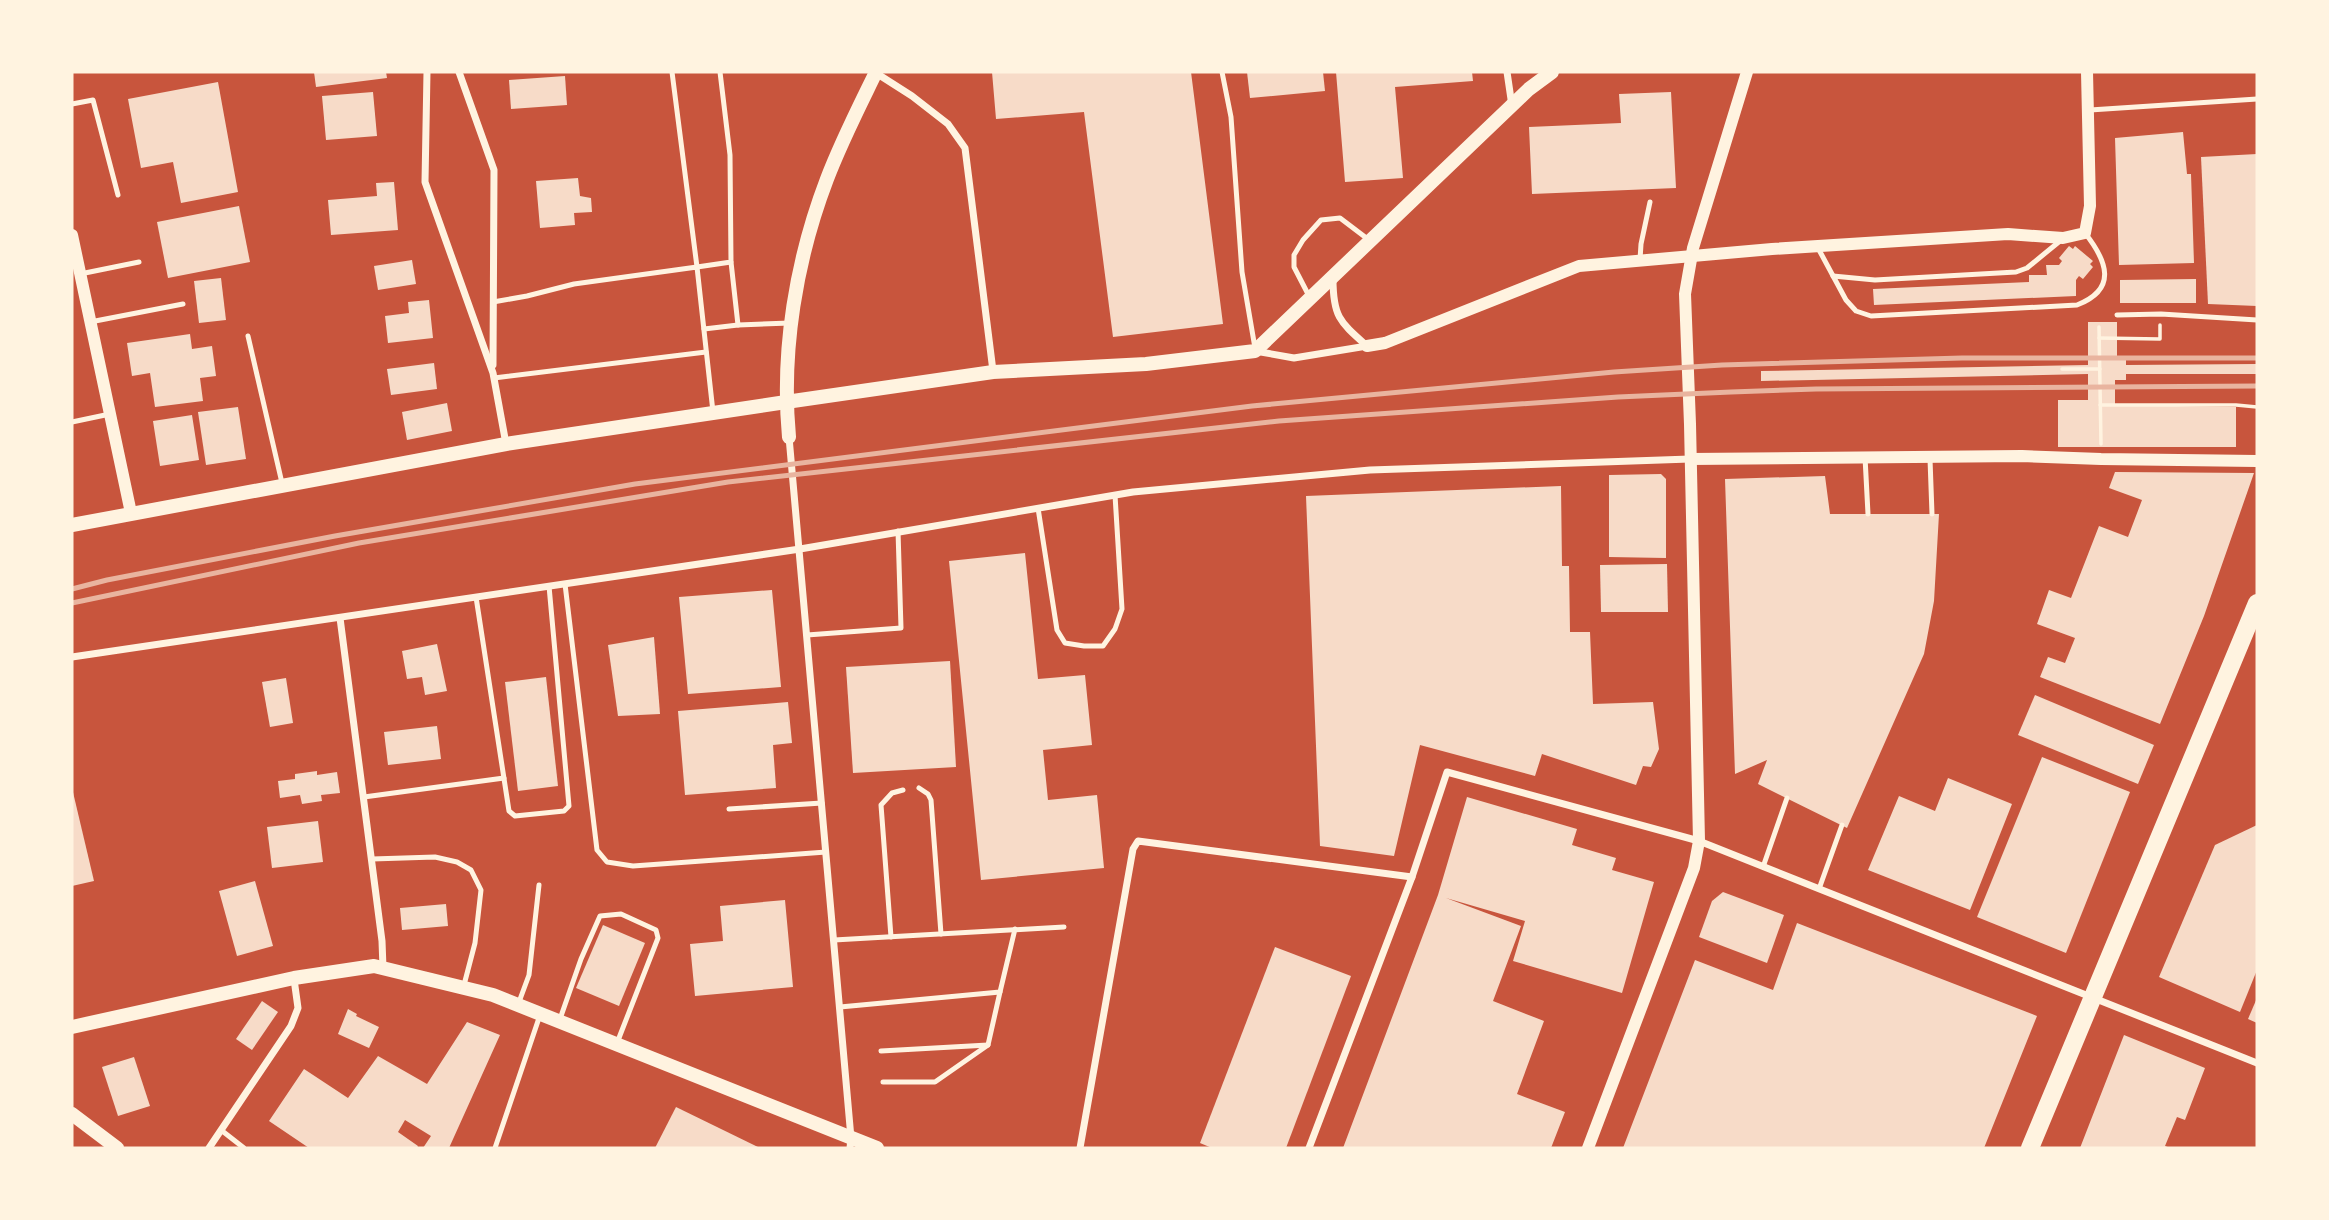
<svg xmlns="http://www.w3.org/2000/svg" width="2329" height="1220" viewBox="0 0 2329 1220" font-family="Rubik,sans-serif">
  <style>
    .building { fill: #f7dbc8 }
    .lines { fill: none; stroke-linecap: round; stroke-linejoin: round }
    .path { stroke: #fff3e0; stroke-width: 3.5 }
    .service { stroke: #fff3e0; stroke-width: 5 }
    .minor { stroke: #fff3e0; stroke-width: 7 }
    .tertiary { stroke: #fff3e0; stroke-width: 12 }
    .secondary { stroke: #fff3e0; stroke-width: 14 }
    .primary { stroke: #fff3e0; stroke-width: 18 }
    .rail { stroke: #e9b49f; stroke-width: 5 }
  </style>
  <rect width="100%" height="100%" fill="#c8553d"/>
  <g class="building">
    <path d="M314 72H386L387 78 316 87Z"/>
    <path d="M992 72H1191L1223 324 1113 337 1084 112 996 119Z"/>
    <path d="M1247 72H1323L1325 91 1250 98Z"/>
    <path d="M1336 72H1472L1473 81 1395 87 1403 178 1345 182Z"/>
    <path d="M565 76 567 105 511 109 509 80Z"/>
    <path d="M218 82 238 192 181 203 173 162 141 168 128 99Z"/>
    <path d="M373 92 377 136 326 140 322 96Z"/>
    <path d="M1671 92 1676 188 1532 194 1529 127 1621 123 1619 94Z"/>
    <path d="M2183 132 2187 174H2191L2194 263 2119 265 2115 138Z"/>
    <path d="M2257 154V306L2208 304 2201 157Z"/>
    <path d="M578 178 580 196 591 198 592 212 574 213 575 225 540 228 536 181Z"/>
    <path d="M394 182 398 230 331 235 328 200 377 196 376 183Z"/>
    <path d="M239 206 250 262 168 278 157 222Z"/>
    <path d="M2069 246 2073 249 2075 246 2093 261 2090 264 2093 267 2083 279 2079 276 2076 280V296L1874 305 1873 289 2029 282V275H2047L2046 265H2059L2062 261 2059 258Z"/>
    <path d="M412 260 416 284 378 290 374 266Z"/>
    <path d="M221 278 226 320 199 323 194 281Z"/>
    <path d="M2196 279V303H2120V280Z"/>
    <path d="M429 300 433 338 388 343 385 316 409 313 408 302Z"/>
    <path d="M2088 322H2117V360H2126V365L2256 364V374H2126V380H2115V405L2236 407V447H2058V400H2088V374L1761 381V371L2088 365Z"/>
    <path d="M190 334 192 349 212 346 216 376 200 378 203 401 155 407 150 373 132 376 127 343Z"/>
    <path d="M434 363 437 389 391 395 387 369Z"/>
    <path d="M447 403 452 431 407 440 402 412Z"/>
    <path d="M238 407 246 459 206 465 198 412Z"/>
    <path d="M192 415 199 460 160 466 153 421Z"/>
    <path d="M2115 472 2254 473 2204 616 2160 724 2040 677 2048 657 2065 663 2075 638 2037 624 2049 590 2071 598 2099 526 2128 537 2142 500 2109 488Z"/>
    <path d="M1661 474 1666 479V558L1609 557V475Z"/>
    <path d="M1825 476 1830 514H1939L1934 601 1924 654 1847 828 1758 784 1767 760 1735 774 1725 479Z"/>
    <path d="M1561 486 1562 566H1569L1570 632H1590L1593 704 1653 702 1659 749 1651 767 1643 766 1636 785 1542 754 1535 776 1420 745 1394 856 1320 846 1306 496Z"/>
    <path d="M1025 553 1038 679 1085 675 1092 745 1043 750 1048 800 1097 795 1104 868 981 880 949 561Z"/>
    <path d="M1667 564 1668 612H1601L1600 565Z"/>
    <path d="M772 590 781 687 688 694 679 597Z"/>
    <path d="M654 637 660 714 618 716 608 645Z"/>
    <path d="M437 644 447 691 425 695 422 677 407 679 402 651Z"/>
    <path d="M950 661 956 767 853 773 846 667Z"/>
    <path d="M546 677 558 786 518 791 505 682Z"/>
    <path d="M286 678 293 723 270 727 262 682Z"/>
    <path d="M2035 695 2154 745 2138 784 2018 735Z"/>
    <path d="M788 702 792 743 773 745 776 788 685 795 678 711Z"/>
    <path d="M437 726 441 759 388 765 384 732Z"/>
    <path d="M2042 757 2130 792 2066 953 1977 917Z"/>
    <path d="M317 771V775L337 772 340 793 321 795 322 801 302 804 300 795 280 798 278 781 295 779V774Z"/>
    <path d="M1948 778 2012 804 1970 910 1868 870 1899 796 1935 811Z"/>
    <path d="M72 788 94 881 72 886Z"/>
    <path d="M1467 797 1577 829 1572 845 1616 858 1612 870 1654 882 1622 993 1513 961 1525 921 1446 898 1521 926 1493 1001 1544 1021 1517 1094 1565 1112 1551 1148H1343L1438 895Z"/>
    <path d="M318 821 323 862 272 868 267 827Z"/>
    <path d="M2257 825V970L2240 1012 2159 977 2215 845Z"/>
    <path d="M255 881 273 946 237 956 219 891Z"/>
    <path d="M1723 892 1784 915 1767 963 1699 937 1712 901Z"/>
    <path d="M785 900 793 987 695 996 690 944 723 941 720 906Z"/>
    <path d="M446 904 448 926 402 930 400 908Z"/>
    <path d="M1797 923 2037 1016 1984 1148H1623L1695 960 1773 990Z"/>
    <path d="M603 925 645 943 619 1006 576 988Z"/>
    <path d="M1275 947 1351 976 1286 1148H1212L1200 1143Z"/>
    <path d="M2257 998V1023L2248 1019Z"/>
    <path d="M262 1001 278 1012 252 1050 236 1039Z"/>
    <path d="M348 1009 357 1014 356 1016 379 1027 369 1048 338 1034Z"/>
    <path d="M467 1022 500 1035 449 1148H423L431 1136 405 1120 398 1132 418 1146 417 1148H309L269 1121 304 1069 348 1098 378 1056 427 1084Z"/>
    <path d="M2124 1035 2205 1068 2185 1120 2177 1117 2165 1146 2170 1148H2080Z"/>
    <path d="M134 1057 150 1106 118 1116 102 1067Z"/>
    <path d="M676 1107 760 1148H655Z"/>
  </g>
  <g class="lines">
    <g class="path">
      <path d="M2099 327 2101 444"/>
      <path d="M2099 338 2160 339V325"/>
      <path d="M2062 369H2100"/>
      <path d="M2100 405H2236L2257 407"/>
    </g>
    <g class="service">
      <path d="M672 72 697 267 731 262 730 155 720 72"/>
      <path d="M1222 72 1231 117 1242 272 1255 348"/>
      <path d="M72 104 93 100 118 195"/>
      <path d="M2090 110 2257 99"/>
      <path d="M1818 248 1846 300 1856 311 1871 316 2077 305C2118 289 2107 261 2085 233"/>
      <path d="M1640 260 1641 244 1650 202"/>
      <path d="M731 262 738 325 790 323"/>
      <path d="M80 274 139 262"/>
      <path d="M1833 276 1875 280 2016 272 2027 268 2060 241"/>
      <path d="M1309 296 1294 267V255L1303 240 1321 220 1340 218 1369 240"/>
      <path d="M493 302 527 296 574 284 697 267 713 412"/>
      <path d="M2117 315 2161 314 2257 320"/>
      <path d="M90 322 183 304"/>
      <path d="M704 329 738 325"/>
      <path d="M248 336 282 483"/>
      <path d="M494 378 706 352"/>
      <path d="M72 422 110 414"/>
      <path d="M1865 457 1868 514"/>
      <path d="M1930 459 1932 514"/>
      <path d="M1038 508 1057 630 1065 643 1084 646H1103L1115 629 1122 609 1115 495"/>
      <path d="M565 584 597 850 607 862 633 866 826 852"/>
      <path d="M476 597 509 811 515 816 564 811 569 806 549 586"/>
      <path d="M807 635 901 628 898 531"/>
      <path d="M919 788 928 794 931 800 941 934"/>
      <path d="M364 797 504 778"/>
      <path d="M729 809 822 803"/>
      <path d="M372 859 435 857 457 862 471 870 481 890 475 943 464 985"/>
      <path d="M1763 867 1787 798"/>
      <path d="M1819 889 1842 825"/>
      <path d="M891 937 881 805 892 793 903 790"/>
      <path d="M834 940 1064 927"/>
      <path d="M519 1002 529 975 539 885"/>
      <path d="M840 1007 1000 992 1015 929"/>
      <path d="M560 1019 581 959 600 916 621 914 656 930 658 938 617 1043"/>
      <path d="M988 1045 1000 992"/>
      <path d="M881 1051 988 1045 935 1082H883"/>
      <path d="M221 1130 244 1148"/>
      <path d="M495 1148 540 1015"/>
    </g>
    <g class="minor">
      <path d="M427 72 425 182 493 373 506 444"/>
      <path d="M459 72 494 170 493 365"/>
      <path d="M1507 72 1512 106"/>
      <path d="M876 73 912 96 948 124 965 148 993 371"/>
      <path d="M1333 279C1333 317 1340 322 1367 346"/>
      <path d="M1255 351 1294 358 1367 346"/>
      <path d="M789 437 851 1138 850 1148"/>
      <path d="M340 618 382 941 383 968"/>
      <path d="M72 657 800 549 1133 492 1370 470 1690 459"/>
      <path d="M209 1148 291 1026 298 1008 294 979"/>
      <path d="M1080 1148 1133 849 1138 841 1412 877"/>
      <path d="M1309 1148 1412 877 1447 772 1699 841 2257 1063"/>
    </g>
    <g class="tertiary">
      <path d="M72 235 131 513"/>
      <path d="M1367 346 1385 343 1579 266 1772 249 2008 234 2063 238 2085 233 2090 206 2087 72"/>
      <path d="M1690 459 2022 456 2101 459 2257 461"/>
      <path d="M1588 1148 1694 868 1699 841 1690 424 1685 294 1693 248 1747 72"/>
    </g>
    <g class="secondary">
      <path d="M789 437C781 351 796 260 827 179 841 142 859 107 876 72"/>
      <path d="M72 525 506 444 786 402 993 372 1146 364 1255 351 1529 89 1552 72"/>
      <path d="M72 1027 294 978 374 966 493 995 877 1148"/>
      <path d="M72 1114 117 1148"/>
    </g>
    <path class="primary" d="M2030 1148 2257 603"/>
    <g class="rail">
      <path d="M72 589 107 580 335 536 635 484 1252 406 1614 372 1722 365 1962 358H2257"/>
      <path d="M72 603 359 543 728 482 1279 421 1618 397 1731 392 1816 389 2257 386"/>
    </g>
  </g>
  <rect width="2329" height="1220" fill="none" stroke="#fff3e0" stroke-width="147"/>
</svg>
